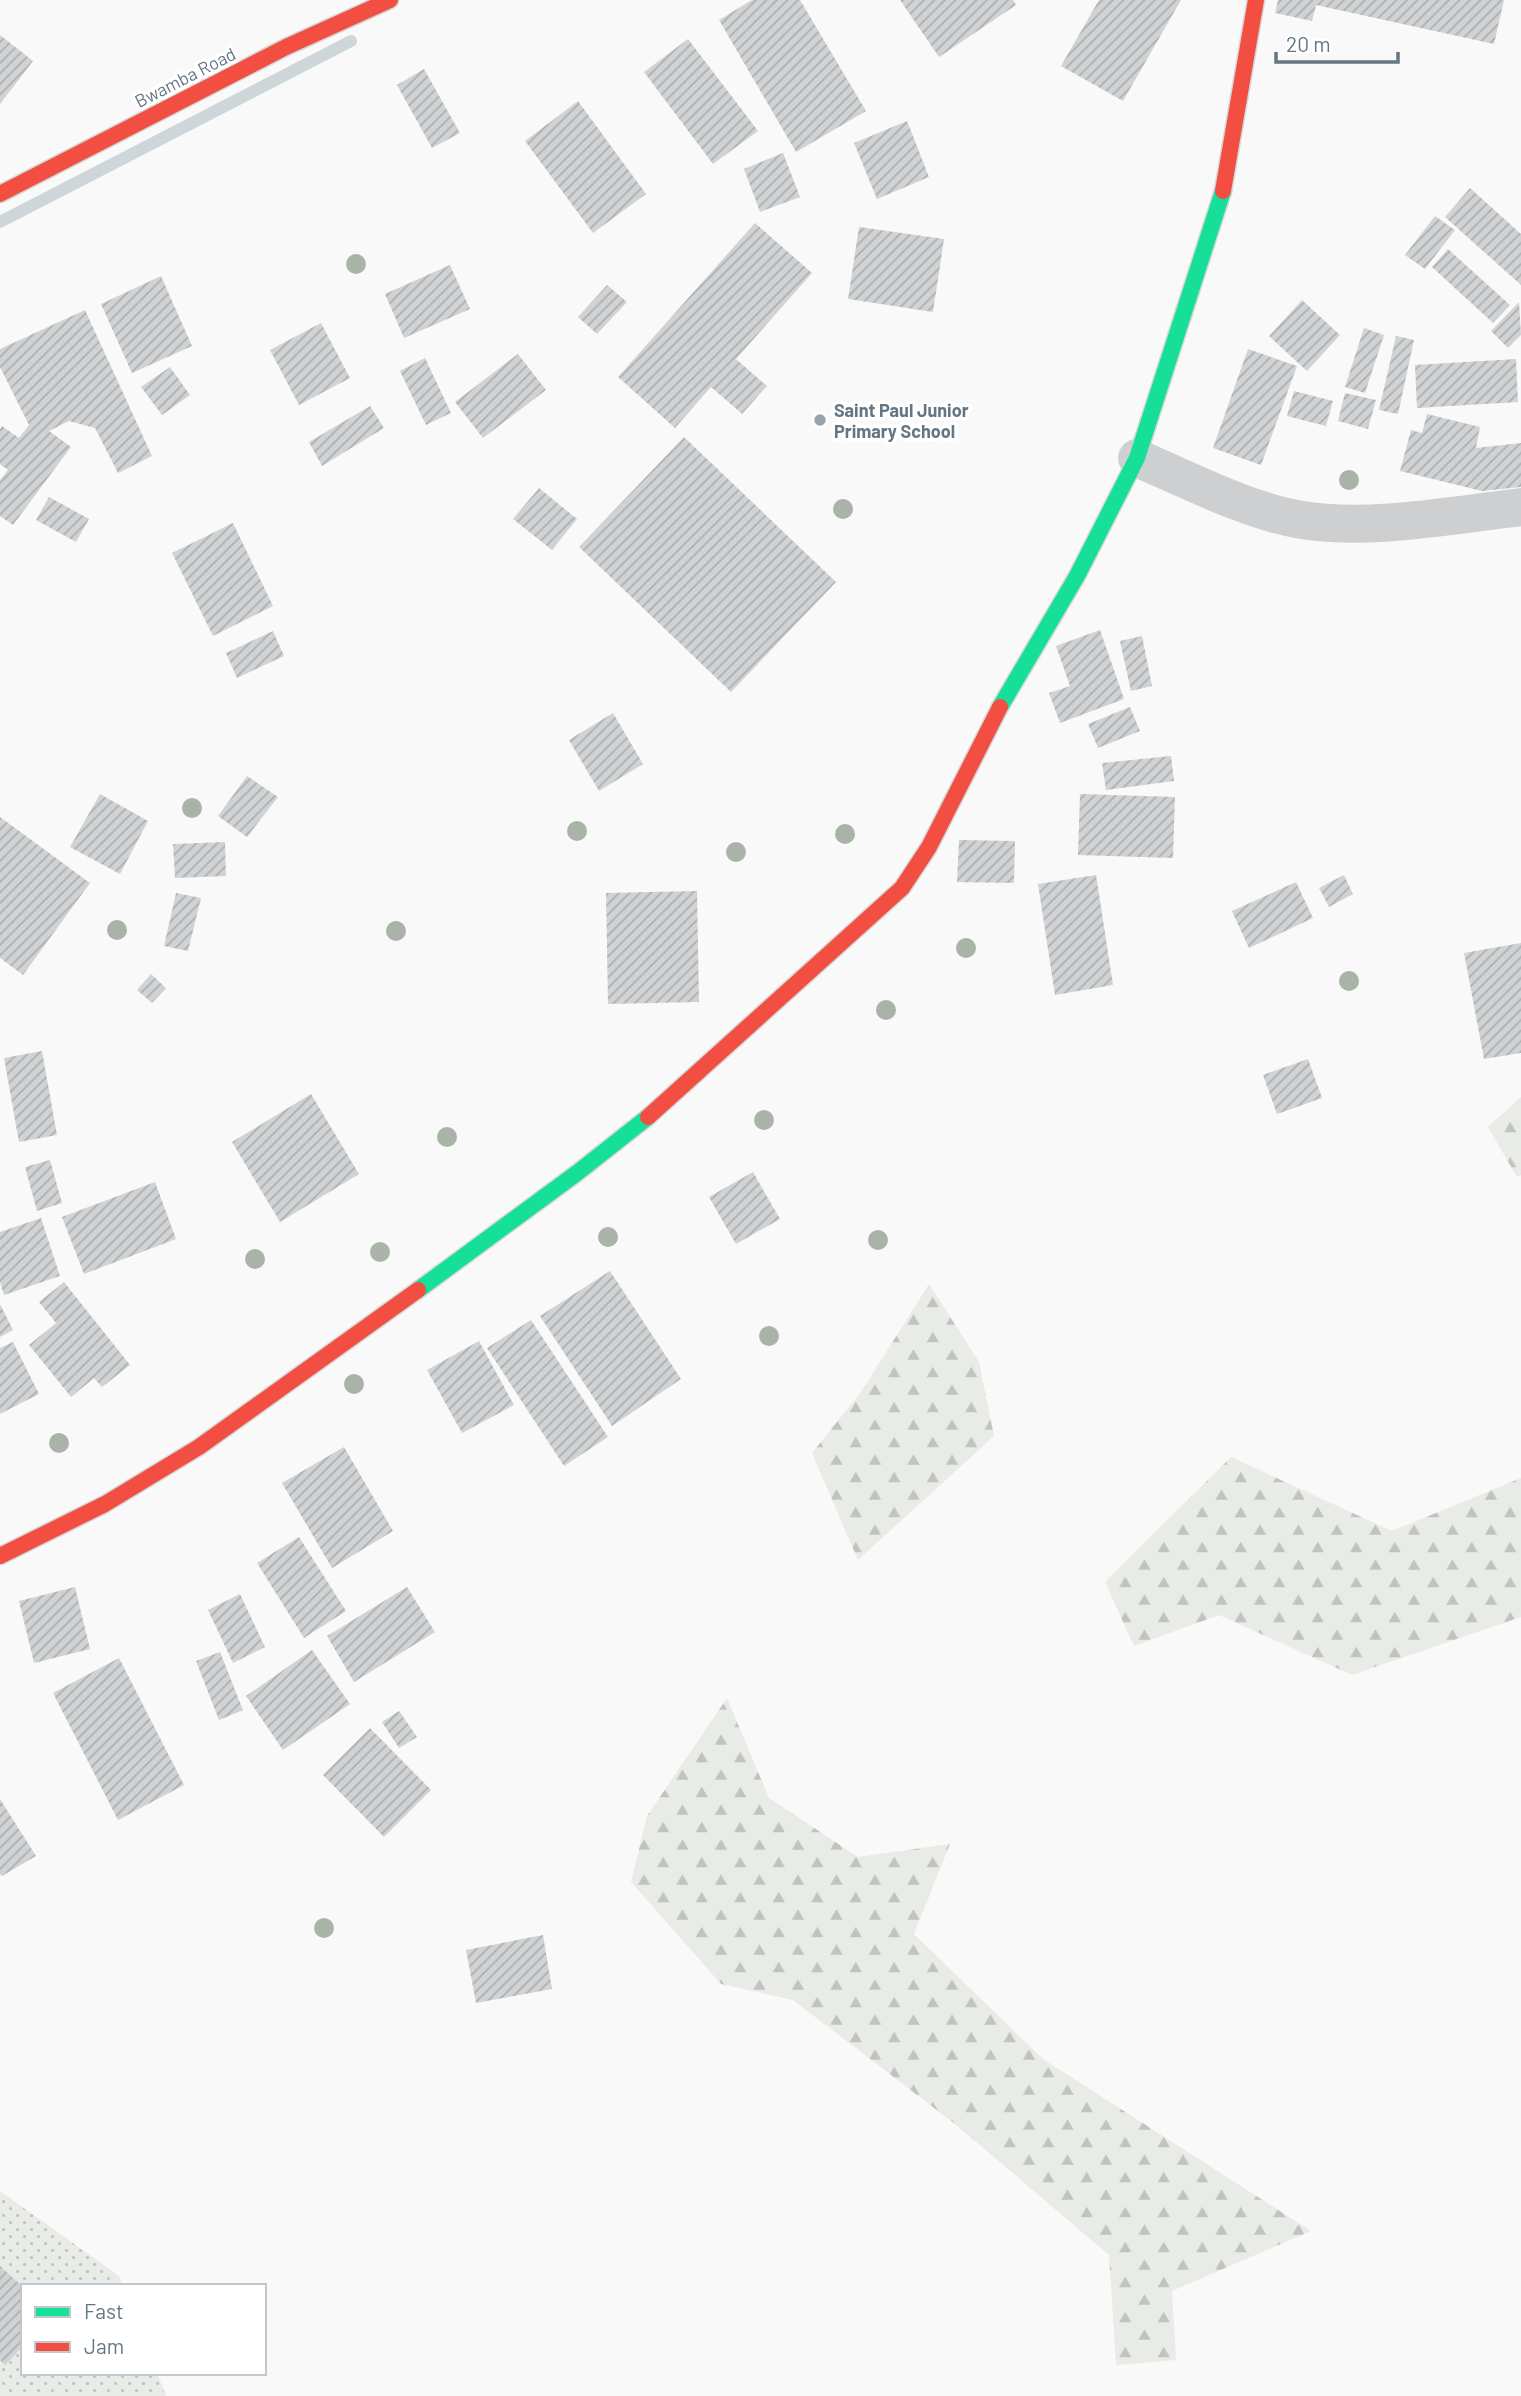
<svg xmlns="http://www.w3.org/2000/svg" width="1521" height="2396" viewBox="0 0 1521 2396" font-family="Barlow,sans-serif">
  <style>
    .grass { fill: url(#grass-dots) }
    .forest { fill: url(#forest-firs) }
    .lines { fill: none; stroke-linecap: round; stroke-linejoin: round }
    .stream { stroke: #ced6d9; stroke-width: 12 }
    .building { fill: url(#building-hatch) }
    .fast-casing { stroke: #d5d6d7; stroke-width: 19 }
    .jam-casing { stroke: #d5d6d7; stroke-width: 19 }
    .street { stroke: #cecfd0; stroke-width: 38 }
    .fast { stroke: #16e098; stroke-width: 16 }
    .jam { stroke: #f24e42; stroke-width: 16 }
    .tree { fill: #a9b3a7 }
    .poi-dot { fill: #99a4ac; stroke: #fff; stroke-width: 2.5 }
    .labels { text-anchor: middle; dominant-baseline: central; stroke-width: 7; stroke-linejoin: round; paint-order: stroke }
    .street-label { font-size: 18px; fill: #657683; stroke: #fff }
    .poi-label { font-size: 18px; font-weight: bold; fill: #657683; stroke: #fff; text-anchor: start }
  </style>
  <defs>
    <pattern id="grass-dots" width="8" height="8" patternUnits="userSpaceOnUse" patternTransform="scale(1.75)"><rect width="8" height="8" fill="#e8ebe6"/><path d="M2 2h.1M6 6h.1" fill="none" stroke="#c0c3c0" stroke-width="1.8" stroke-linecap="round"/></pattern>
    <pattern id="forest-firs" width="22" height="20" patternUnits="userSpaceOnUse" patternTransform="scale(1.75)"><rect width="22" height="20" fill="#e8ebe6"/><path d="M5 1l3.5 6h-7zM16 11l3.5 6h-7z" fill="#c0c3c0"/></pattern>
    <pattern id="building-hatch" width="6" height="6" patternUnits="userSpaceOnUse" patternTransform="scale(1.75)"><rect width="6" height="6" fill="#d0d2d3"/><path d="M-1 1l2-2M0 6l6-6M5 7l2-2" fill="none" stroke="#acafb1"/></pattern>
  </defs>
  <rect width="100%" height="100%" fill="#f9f9f9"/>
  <path class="grass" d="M0 2191 119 2276 123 2286H23V2373H157L166 2396H0Z"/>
  <g class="forest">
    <path d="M1521 1097V1175L1517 1177 1488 1127Z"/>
    <path d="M929 1284 979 1362 994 1436 858 1560 812 1453 861 1392Z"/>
    <path d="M1231 1457 1392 1531 1521 1478V1617L1352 1675 1219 1615 1134 1646 1105 1582Z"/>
    <path d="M727 1698 769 1798 858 1857 950 1844 914 1934 1043 2059 1311 2231 1172 2291 1176 2360 1116 2365 1109 2255 955 2124 793 2000 721 1984 631 1882 647 1816Z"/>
  </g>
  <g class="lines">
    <path class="stream" d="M0 222 351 41"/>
  </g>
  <g class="building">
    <path d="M752 0H800L866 111 796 152 719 20Z"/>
    <path d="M900 0H1013L1016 5 939 57Z"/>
    <path d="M1099 0H1181L1123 101 1061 66Z"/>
    <path d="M1278 0H1504L1494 44 1316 5 1312 21 1275 13Z"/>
    <path d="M0 35 33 61 0 104Z"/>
    <path d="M688 39 758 131 713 164 644 72Z"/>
    <path d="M424 69 460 133 432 148 397 85Z"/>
    <path d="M578 101 646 194 593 233 525 141Z"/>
    <path d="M907 121 929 177 877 199 854 143Z"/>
    <path d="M783 153 800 197 760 212 744 169Z"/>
    <path d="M1470 188 1521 234V285L1445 217Z"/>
    <path d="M1435 216 1455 230 1425 269 1405 255Z"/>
    <path d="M755 223 812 273 736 359 767 386 742 414 711 387 675 428 618 377Z"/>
    <path d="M859 227 944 239 933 312 848 299Z"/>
    <path d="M1448 249 1510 305 1493 323 1432 267Z"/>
    <path d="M450 265 470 309 404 338 385 294Z"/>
    <path d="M161 276 192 346 132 373 101 304Z"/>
    <path d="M607 285 627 302 597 334 578 317Z"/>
    <path d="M1302 300 1340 335 1307 371 1269 336Z"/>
    <path d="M1519 302 1521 335 1508 348 1491 331Z"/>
    <path d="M85 310 152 456 118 473 95 428 69 421 49 431 71 447 13 525 0 516V480L8 470 0 464V429L2 426 19 438 29 425 0 367V349Z"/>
    <path d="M321 323 350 378 299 405 270 350Z"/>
    <path d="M1364 328 1384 335 1365 393 1345 387Z"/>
    <path d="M1396 336 1414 340 1398 414 1379 410Z"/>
    <path d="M1248 349 1297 366 1261 465 1213 448Z"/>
    <path d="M518 354 546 390 483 438 455 402Z"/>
    <path d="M425 358 451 413 426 425 400 371Z"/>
    <path d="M1516 359 1518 402 1417 408 1415 365Z"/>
    <path d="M170 367 190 395 162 415 141 387Z"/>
    <path d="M1294 391 1333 401 1326 426 1287 416Z"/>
    <path d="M1345 393 1376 400 1368 429 1338 421Z"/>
    <path d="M370 406 384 428 322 466 309 442Z"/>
    <path d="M1427 414 1480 427 1476 448 1521 443V487L1482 491 1400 471 1411 430 1422 433Z"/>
    <path d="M684 437 836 582 731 692 579 547Z"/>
    <path d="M539 488 577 519 552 550 513 519Z"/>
    <path d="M49 497 89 519 76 542 36 520Z"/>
    <path d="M233 523 273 606 213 636 172 553Z"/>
    <path d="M1100 630 1124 699 1060 723 1049 693 1070 686 1056 646Z"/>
    <path d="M273 631 284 656 237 678 226 653Z"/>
    <path d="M1142 636 1152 686 1131 691 1120 641Z"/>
    <path d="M1130 707 1140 731 1098 748 1088 724Z"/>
    <path d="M613 713 643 764 599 791 569 740Z"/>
    <path d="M1171 756 1174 781 1106 790 1102 763Z"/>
    <path d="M247 776 278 797 247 837 218 816Z"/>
    <path d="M100 794 148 821 120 874 70 847Z"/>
    <path d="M1080 794 1175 797 1173 858 1078 855Z"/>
    <path d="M0 817 90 883 23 975 0 958Z"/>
    <path d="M959 840 1015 841 1014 883 957 882Z"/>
    <path d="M225 842 226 876 175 878 173 844Z"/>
    <path d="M1096 875 1113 985 1055 995 1038 884Z"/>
    <path d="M1344 875 1353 894 1329 907 1319 888Z"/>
    <path d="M1296 882 1313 918 1249 948 1232 911Z"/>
    <path d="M697 891 699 1002 608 1004 606 893Z"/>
    <path d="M176 893 201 898 188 951 164 946Z"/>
    <path d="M1521 943V1053L1484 1059 1464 953Z"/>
    <path d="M151 974 166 988 152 1003 137 990Z"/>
    <path d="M42 1051 57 1135 19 1142 4 1058Z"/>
    <path d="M1308 1059 1322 1098 1277 1114 1263 1075Z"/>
    <path d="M311 1094 359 1174 280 1222 232 1142Z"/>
    <path d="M50 1160 62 1203 37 1211 25 1167Z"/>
    <path d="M753 1172 780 1219 736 1244 709 1197Z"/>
    <path d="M155 1182 176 1239 84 1274 62 1217Z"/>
    <path d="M41 1218 60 1276 4 1295 0 1282V1232Z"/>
    <path d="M610 1271 681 1379 612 1426 540 1316Z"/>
    <path d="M64 1282 130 1365 102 1387 94 1378 71 1397 29 1345 56 1323 39 1302Z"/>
    <path d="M0 1304 13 1330 0 1337Z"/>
    <path d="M531 1320 608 1437 564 1466 487 1348Z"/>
    <path d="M479 1341 514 1405 462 1433 427 1370Z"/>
    <path d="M13 1342 39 1394 0 1414V1348Z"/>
    <path d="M344 1447 393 1531 332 1568 282 1483Z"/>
    <path d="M299 1537 346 1611 304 1638 257 1563Z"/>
    <path d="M75 1587 90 1649 34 1663 19 1601Z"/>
    <path d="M407 1587 435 1632 354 1682 327 1636Z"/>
    <path d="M240 1594 265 1647 233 1663 208 1610Z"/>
    <path d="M312 1650 350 1704 283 1750 246 1696Z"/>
    <path d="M220 1652 243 1710 219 1720 196 1661Z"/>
    <path d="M119 1658 184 1785 118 1820 53 1693Z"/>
    <path d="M399 1711 417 1737 399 1748 382 1722Z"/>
    <path d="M370 1728 431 1790 384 1837 323 1775Z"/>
    <path d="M0 1799 36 1856 2 1876 0 1874Z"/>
    <path d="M543 1935 552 1989 476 2003 466 1950Z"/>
    <path d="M0 2266 23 2287V2346L5 2365 0 2360Z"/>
  </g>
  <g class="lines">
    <g class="fast-casing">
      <g id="fast">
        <path d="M1000 707 1077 576 1137 458 1223 191"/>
        <path d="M418 1290 577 1173 648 1117"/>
      </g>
    </g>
    <g class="jam-casing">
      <g id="jam">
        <path d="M1223 191 1256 0"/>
        <path d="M0 194 286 47 390 0"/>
        <path d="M648 1117 902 888 929 847 1000 707"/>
        <path d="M0 1556 105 1504 199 1447 418 1290"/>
      </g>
    </g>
    <path class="street" d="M1137 458C1186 479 1250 512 1302 520 1370 531 1452 515 1521 507"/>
    <use href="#fast" class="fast"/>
    <use href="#jam" class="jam"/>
  </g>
  <g class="tree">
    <circle cx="356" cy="264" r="10"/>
    <circle cx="1349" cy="480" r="10"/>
    <circle cx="843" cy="509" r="10"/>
    <circle cx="192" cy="808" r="10"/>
    <circle cx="577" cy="831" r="10"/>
    <circle cx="845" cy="834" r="10"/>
    <circle cx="736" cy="852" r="10"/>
    <circle cx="117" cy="930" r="10"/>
    <circle cx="396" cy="931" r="10"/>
    <circle cx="966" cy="948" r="10"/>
    <circle cx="1349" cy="981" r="10"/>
    <circle cx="886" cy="1010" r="10"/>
    <circle cx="764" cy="1120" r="10"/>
    <circle cx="447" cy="1137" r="10"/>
    <circle cx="608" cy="1237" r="10"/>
    <circle cx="878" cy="1240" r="10"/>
    <circle cx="380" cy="1252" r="10"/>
    <circle cx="255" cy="1259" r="10"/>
    <circle cx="769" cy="1336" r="10"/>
    <circle cx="354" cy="1384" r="10"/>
    <circle cx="59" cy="1443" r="10"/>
    <circle cx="324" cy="1928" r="10"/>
  </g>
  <circle class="poi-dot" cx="820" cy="420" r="7"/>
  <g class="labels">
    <g class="street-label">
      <text transform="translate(185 77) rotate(-27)">Bwamba Road</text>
    </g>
    <g class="poi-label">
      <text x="834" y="410">Saint Paul Junior<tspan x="834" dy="21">Primary School</tspan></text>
    </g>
  </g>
  <rect x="21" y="2284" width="245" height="91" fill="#ffffff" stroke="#c1c8cd" stroke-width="2"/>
  <rect x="35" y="2307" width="35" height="10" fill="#16e098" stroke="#c1c8cd" stroke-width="2"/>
  <text x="84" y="2319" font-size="21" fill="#657683">Fast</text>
  <rect x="35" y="2342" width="35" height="10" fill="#f24e42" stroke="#c1c8cd" stroke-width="2"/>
  <text x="84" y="2354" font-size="21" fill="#657683">Jam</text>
  <path d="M1276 52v10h122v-10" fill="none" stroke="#657683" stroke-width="3.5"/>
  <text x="1286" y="52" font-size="21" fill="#657683" stroke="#ffffff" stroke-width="5" paint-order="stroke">20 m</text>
</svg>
